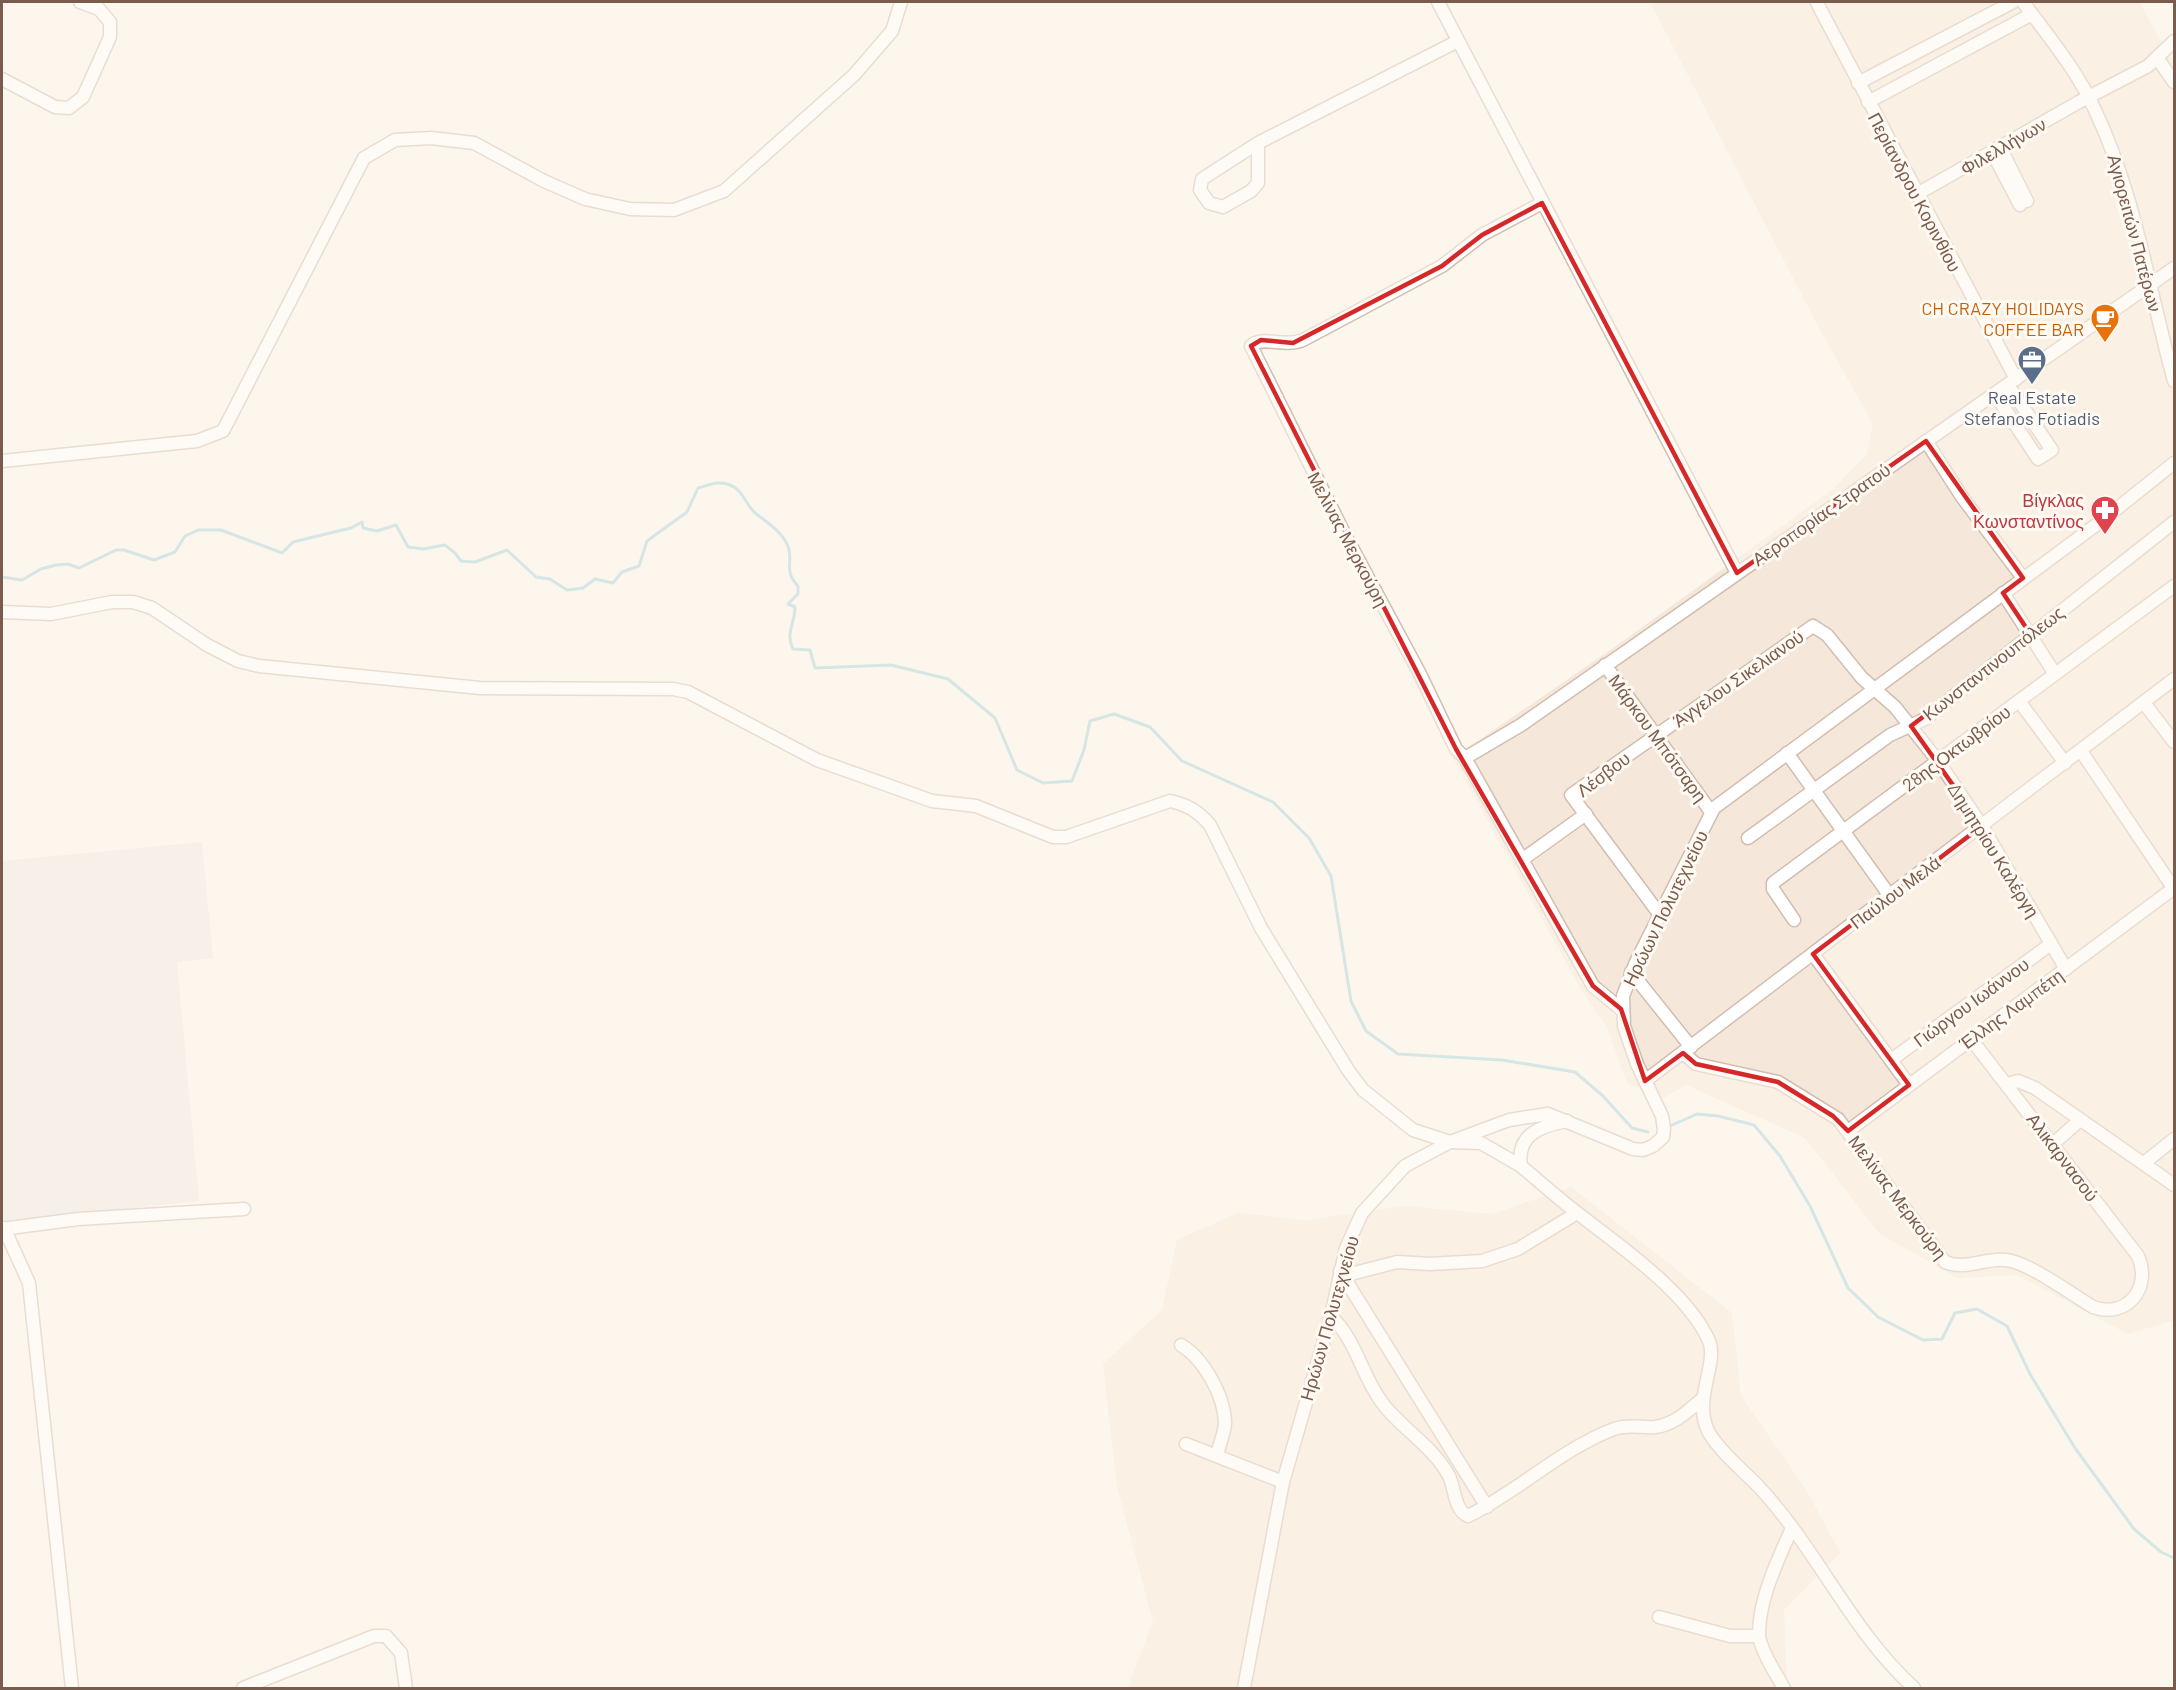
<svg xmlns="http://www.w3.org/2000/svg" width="2176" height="1690" viewBox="0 0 2176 1690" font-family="Barlow,sans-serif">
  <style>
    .residential { fill: #f5e8da }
    .industrial { fill: #efe9e4 }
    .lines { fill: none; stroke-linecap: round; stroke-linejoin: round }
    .stream { stroke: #a5d3da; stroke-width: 3 }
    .minor-casing { stroke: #d1beb0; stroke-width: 15 }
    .minor { stroke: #fff; stroke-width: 12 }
    .marked { fill: none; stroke: #d62828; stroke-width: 4.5; stroke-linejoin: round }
    .labels { text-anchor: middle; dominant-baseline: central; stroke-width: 6; stroke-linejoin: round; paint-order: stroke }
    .street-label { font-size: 18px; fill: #7a5c4d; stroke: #fffaf3 }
    .food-label { font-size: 18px; fill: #c56008; stroke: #fffaf3; text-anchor: end }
    .service-label { font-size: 18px; fill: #4e5e75; stroke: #fffaf3 }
    .health-label { font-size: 18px; fill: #be3a42; stroke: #fffaf3; text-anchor: end }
  </style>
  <rect width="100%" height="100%" fill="#fdf6ec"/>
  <g class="residential">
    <path d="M1650 2H2139L2174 64V1320L2128 1334 2017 1275 1957 1278 1879 1233 1805 1138 1686 1085 1664 1098 1627 1083 1607 1027 1583 993 1453 758 1619 644 1832 490 1867 454 1873 424 1818 326Z"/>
    <path d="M1571 1187 1732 1313 1741 1396 1807 1491 1840 1553 1784 1610 1787 1688H1128L1153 1621 1117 1487 1103 1364 1162 1310 1177 1240 1237 1213 1306 1220 1405 1206 1492 1214Z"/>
  </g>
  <path class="industrial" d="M202 842 213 958 177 962 199 1201 2 1222V861Z"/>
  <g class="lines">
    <g class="stream">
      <path d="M2 577 22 580 41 569 56 565 68 564 79 568 116 550H124L154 560 175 552 185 536 198 530H221L282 553 293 542 351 528 362 522 363 528 377 531 396 525 408 547 423 549 445 545 455 553 461 561 475 562 507 550 536 577 550 579 567 590 583 588 595 579 613 583 622 572 639 566 647 541 687 512 698 488C710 485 718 480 730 485 742 489 746 504 754 512 765 521 781 531 787 544 795 561 782 569 798 586V594L788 604 795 607C795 624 785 633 793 649L810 650 815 668 891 665 948 679 995 718 1017 770 1043 783 1072 781 1084 750 1090 721 1114 714 1150 727 1182 761 1273 802 1309 838 1331 876 1351 1001 1366 1031 1398 1054 1502 1060 1575 1072 1603 1096 1632 1128 1648 1132"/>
      <path d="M1670 1126 1697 1114 1718 1116 1754 1125 1780 1156 1810 1206 1848 1288 1878 1317 1923 1340 1942 1339 1955 1313 1977 1309 2007 1326 2030 1374 2075 1448 2134 1529 2161 1552 2174 1558"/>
    </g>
    <g class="minor-casing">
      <g id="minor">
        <path d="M1438 2 1737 573"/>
        <path d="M2023 2C2048 36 2076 69 2094 108 2135 193 2149 290 2174 381"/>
        <path d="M1817 3 2016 379"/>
        <path d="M2158 59 2174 82"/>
        <path d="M2 79 55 107 69 108 83 97 110 37V22L99 9 80 2"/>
        <path d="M1858 83 2013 2"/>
        <path d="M1868 102 2032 14"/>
        <path d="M1258 143 1202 179 1200 190 1209 203 1223 207 1251 191 1258 183V143L1458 41"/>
        <path d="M2000 147 2027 201"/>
        <path d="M1992 152 2020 205"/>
        <path d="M1917 194 2079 102 2148 66 2174 41"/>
        <path d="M1542 203 1482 235 1442 266 1303 340C1285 348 1261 335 1251 346L1344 533 1419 672 1456 749 1465 758 1593 986 1621 1009"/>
        <path d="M1995 394 2038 459 2052 450 2008 385"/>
        <path d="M1926 441 1962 497 2023 578"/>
        <path d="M2 461 197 441 223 431 364 158 395 140 431 138 474 143 544 181 585 199 630 209 674 210 724 191 854 75 892 31 901 2"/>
        <path d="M2003 593 2055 674"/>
        <path d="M2 612 51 614 112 602H133L152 608 207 645 238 661 259 666 480 688 673 689 688 692 817 760 932 801 976 806 1053 837H1066L1170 801C1188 805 1198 811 1210 825L1261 928 1348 1070 1363 1090 1413 1130 1450 1142 1481 1143 1521 1166"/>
        <path d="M1605 665 1711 812"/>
        <path d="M2019 701 2065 763"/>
        <path d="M2144 703 2174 742"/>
        <path d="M2081 751 2174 889"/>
        <path d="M1787 753 1890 896"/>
        <path d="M1465 758 1521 725 2174 268"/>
        <path d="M1748 838 1890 735 1925 719 2174 522"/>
        <path d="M1523 859 1586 814"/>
        <path d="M1660 915 1571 795 1813 626 1827 635 1862 678 1895 707 1938 761 1982 826 2066 969"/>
        <path d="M1794 920 1773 889V883L2174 586"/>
        <path d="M1813 954 1909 1085"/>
        <path d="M1631 972 1691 1047"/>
        <path d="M1683 1053 1696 1064 1778 1082 1838 1119 1945 1262C1967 1271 1985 1257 2006 1260 2028 1262 2073 1295 2093 1307 2127 1319 2152 1288 2138 1256L1971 1039"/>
        <path d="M1891 1060 2051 944"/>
        <path d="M1645 1081 2174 679"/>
        <path d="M2008 1084 2018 1081 2035 1088 2174 1185"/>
        <path d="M1567 1121C1541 1126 1516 1134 1521 1166 1541 1183 1560 1200 1580 1215 1621 1247 1688 1293 1709 1341 1718 1362 1695 1396 1706 1426 1712 1445 1745 1472 1759 1487 1817 1549 1851 1631 1914 1688"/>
        <path d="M1848 1131 2174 888"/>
        <path d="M2053 1144 2080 1120"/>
        <path d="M2144 1163 2174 1139"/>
        <path d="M4 1228 29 1283 72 1688"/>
        <path d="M2 1229 78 1219 244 1209"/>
        <path d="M1340 1271 1487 1507"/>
        <path d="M1340 1281 1343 1276 1397 1262 1430 1264 1482 1261 1518 1249 1577 1213"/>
        <path d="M1331 1316C1358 1343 1361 1375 1383 1404 1402 1429 1433 1446 1449 1476 1455 1488 1454 1510 1468 1516 1519 1491 1561 1449 1614 1429 1628 1424 1641 1428 1655 1427 1674 1425 1688 1411 1702 1399"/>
        <path d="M1181 1345C1203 1358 1225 1396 1225 1424 1224 1434 1219 1446 1217 1455"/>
        <path d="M1186 1444 1283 1482"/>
        <path d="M1659 1617 1730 1636H1759"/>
        <path d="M243 1688 374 1636H386L401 1653 406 1688"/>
        <path d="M1244 1688 1283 1482 1331 1316 1346 1248 1362 1213 1405 1166 1450 1142 1509 1120 1548 1114 1633 1149 1643 1150 1653 1146 1663 1137 1664 1129 1662 1116 1637 1064 1624 1026 1623 996 1636 962 1714 808 2104 519 2174 463"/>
        <path d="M1784 1688C1777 1676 1759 1648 1759 1634 1759 1598 1778 1560 1792 1528"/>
      </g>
    </g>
    <use href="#minor" class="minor"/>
  </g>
  <path d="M0 0H2176V1690H0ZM1542 203 1737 573 1926 441 2023 578 2003 593 2031 635 1911 726 1982 826 1813 954 1909 1085 1848 1131 1833 1116 1778 1082 1696 1064 1683 1053 1645 1081 1621 1009 1593 986 1456 749 1251 346 1261 340 1293 343 1442 266 1482 235Z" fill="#fdf6ec" fill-opacity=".55" fill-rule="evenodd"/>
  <path class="marked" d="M1542 203 1737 573 1926 441 2023 578 2003 593 2031 635 1911 726 1982 826 1813 954 1909 1085 1848 1131 1833 1116 1778 1082 1696 1064 1683 1053 1645 1081 1621 1009 1593 986 1456 749 1251 346 1261 340 1293 343 1442 266 1482 235Z"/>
  <defs>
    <g id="cafe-pin" transform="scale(1.5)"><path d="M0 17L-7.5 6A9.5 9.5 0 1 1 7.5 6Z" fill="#e8710a" stroke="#fffaf3"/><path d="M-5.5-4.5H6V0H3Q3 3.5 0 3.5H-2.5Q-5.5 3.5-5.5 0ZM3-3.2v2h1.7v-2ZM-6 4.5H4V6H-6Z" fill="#fff"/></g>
    <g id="office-pin" transform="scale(1.5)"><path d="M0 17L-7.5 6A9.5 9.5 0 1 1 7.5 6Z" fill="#5c6f8a" stroke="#fffaf3"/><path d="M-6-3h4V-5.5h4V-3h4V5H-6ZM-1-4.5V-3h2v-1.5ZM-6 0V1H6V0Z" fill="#fff"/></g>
    <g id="pharmacy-pin" transform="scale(1.5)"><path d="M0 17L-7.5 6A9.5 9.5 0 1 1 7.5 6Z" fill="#e0444e" stroke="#fffaf3"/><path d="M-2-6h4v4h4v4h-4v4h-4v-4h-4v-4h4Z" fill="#fff"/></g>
  </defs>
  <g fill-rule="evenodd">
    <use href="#cafe-pin" x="2105" y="318"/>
    <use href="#office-pin" x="2032" y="360"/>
    <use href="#pharmacy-pin" x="2105" y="510"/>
  </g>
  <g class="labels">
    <g class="street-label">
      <text transform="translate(2003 146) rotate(-30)">Φιλελλήνων</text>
      <text transform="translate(1915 192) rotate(62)">Περίανδρου Κορινθίου</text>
      <text transform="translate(2135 233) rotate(75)">Αγιορειτών Πατέρων</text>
      <text transform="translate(1821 514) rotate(-35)">Αεροπορίας Στρατού</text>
      <text transform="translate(1348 539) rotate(62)">Μελίνας Μερκούρη</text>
      <text transform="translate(1993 663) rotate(-38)">Κωνσταντινουπόλεως</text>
      <text transform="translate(1738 678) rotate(-35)">Άγγελου Σικελιανού</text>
      <text transform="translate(1658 738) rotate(54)">Μάρκου Μπότσαρη</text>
      <text transform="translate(1956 748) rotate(-37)">28ης Οκτωβρίου</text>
      <text transform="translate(1603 774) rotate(-37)">Λέσβου</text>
      <text transform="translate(1994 850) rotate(58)">Δημητρίου Καλέργη</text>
      <text transform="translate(1895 892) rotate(-37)">Παύλου Μελά</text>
      <text transform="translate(1665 908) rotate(-64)">Ηρώων Πολυτεχνείου</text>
      <text transform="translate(1971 1002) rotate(-36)">Γιώργου Ιωάννου</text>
      <text transform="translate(2011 1009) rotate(-36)">Έλλης Λαμπέτη</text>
      <text transform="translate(2063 1157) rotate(53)">Αλικαρνασού</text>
      <text transform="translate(1898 1197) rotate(53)">Μελίνας Μερκούρη</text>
      <text transform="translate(1329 1318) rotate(-74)">Ηρώων Πολυτεχνείου</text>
    </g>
    <g class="food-label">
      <text x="2084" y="308">CH CRAZY HOLIDAYS<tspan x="2084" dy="21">COFFEE BAR</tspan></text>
    </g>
    <g class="service-label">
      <text x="2032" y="397">Real Estate<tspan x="2032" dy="21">Stefanos Fotiadis</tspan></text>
    </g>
    <g class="health-label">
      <text x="2084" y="500">Βίγκλας<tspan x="2084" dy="21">Κωνσταντίνος</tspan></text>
    </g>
  </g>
  <rect width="2176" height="1690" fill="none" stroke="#7a5c4d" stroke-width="6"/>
</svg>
